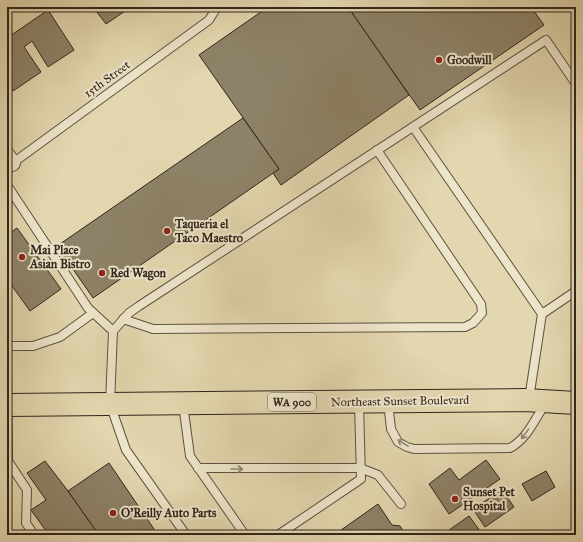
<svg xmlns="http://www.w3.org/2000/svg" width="583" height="542" viewBox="0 0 583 542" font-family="'IM FELL Great Primer',serif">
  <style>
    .building { fill: #8d8268; stroke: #30261c }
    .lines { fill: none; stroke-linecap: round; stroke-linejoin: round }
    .service-casing { stroke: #5d5241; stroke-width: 10 }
    .minor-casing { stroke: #5d5241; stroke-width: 18 }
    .primary-casing { stroke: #30261c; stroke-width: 24 }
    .service { stroke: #ede5cb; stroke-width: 8 }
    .minor { stroke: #ede5cb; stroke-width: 16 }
    .primary { stroke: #e3d7af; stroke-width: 22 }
    .oneway { stroke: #8e8674 }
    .poi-dot { fill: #8f2418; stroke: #ede5cb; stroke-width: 1.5 }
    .labels { text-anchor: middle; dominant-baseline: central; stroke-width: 4; stroke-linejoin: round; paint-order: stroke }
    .shield { fill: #ede5cb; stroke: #695f50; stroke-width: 1 }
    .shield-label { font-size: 11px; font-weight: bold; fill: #30261c }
    .poi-label { font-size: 12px; font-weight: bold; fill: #30261c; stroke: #ede5cb; text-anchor: start }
    .street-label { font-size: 12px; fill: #30261c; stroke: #ede5cb }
  </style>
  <rect width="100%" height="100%" fill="#e3d7af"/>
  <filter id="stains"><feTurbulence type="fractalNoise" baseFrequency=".005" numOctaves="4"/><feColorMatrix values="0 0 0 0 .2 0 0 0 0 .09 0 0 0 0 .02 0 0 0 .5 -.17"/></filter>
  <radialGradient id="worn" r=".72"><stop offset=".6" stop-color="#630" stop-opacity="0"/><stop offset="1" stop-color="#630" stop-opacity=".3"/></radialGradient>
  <g class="building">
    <path d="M93 7H131L106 24Z"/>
    <path d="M268 7H348L409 95 281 185 273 173 279 169 199 55Z"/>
    <path d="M348 7H531L544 25 420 110Z"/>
    <path d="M48 10 74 50 48 67 32 41 24 47 41 72 13 91 7 81V38Z"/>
    <path d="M243 118 279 169 93 298 57 246Z"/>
    <path d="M17 228 61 289 30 311 7 279V235Z"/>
    <path d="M486 460 500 479 449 514 429 484 450 468 459 480Z"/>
    <path d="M45 461 68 491 99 535H49L31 510 46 500 27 473Z"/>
    <path d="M109 463 158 535H99L68 491Z"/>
    <path d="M546 471 555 487 532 501 522 484Z"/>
    <path d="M502 490 514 507 485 527 473 509Z"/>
    <path d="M378 504 392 525 400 526 406 535H334Z"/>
    <path d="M469 516 483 535H442Z"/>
  </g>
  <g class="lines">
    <g class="service-casing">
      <g id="service">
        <path d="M413 127 542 314"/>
        <path d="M10 165 209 20 217 7"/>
        <path d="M7 185 88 308 113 331"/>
        <path d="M123 319 153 329 465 327 473 323 482 313 481 304 377 150"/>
        <path d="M7 346H33L60 337 93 313"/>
        <path d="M7 373 8 461 27 490 26 523 34 535"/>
        <path d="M529 399 542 314 576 291"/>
        <path d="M388 402 391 429 398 442 407 447 414 449 510 448C527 439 535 419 545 404"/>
        <path d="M183 404 190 456 245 535"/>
        <path d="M198 468H360L378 475 401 504"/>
        <path d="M186 535 126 450 110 404 113 331 129 313 139 306 546 40 576 84"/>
        <path d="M278 535 361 479 359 403"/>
      </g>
    </g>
    <g class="minor-casing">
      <path id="minor" d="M7 156 12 163"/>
    </g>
    <g class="primary-casing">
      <path id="primary" d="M7 405 525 400 576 403"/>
    </g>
    <use href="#service" class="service"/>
    <use href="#minor" class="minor"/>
    <use href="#primary" class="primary"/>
  </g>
  <defs><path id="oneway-shaft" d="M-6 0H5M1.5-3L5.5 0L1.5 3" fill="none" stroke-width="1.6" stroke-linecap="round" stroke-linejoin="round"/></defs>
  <g class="oneway">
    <use href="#oneway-shaft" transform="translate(525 434) rotate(126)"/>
    <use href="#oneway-shaft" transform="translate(403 443) rotate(-148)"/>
    <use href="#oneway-shaft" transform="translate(237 469)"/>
  </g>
  <g class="poi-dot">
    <circle cx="439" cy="60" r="4"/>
    <circle cx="167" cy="231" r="4"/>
    <circle cx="22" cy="257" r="4"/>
    <circle cx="102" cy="273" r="4"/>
    <circle cx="455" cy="499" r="4"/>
    <circle cx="113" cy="513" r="4"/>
  </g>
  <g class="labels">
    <rect class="shield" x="268" y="393" width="48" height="18" rx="3"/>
    <g class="shield-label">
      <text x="292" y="402">WA 900</text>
    </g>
    <g class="poi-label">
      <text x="447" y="60">Goodwill</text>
      <text x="175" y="224">Taqueria el<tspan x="175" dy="14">Taco Maestro</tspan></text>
      <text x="30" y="250">Mai Place<tspan x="30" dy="14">Asian Bistro</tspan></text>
      <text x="110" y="273">Red Wagon</text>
      <text x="463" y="492">Sunset Pet<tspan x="463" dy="14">Hospital</tspan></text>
      <text x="121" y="513">O'Reilly Auto Parts</text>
    </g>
    <g class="street-label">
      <text transform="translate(107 79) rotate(-36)">15th Street</text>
      <text transform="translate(400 401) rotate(-1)">Northeast Sunset Boulevard</text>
    </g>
  </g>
  <rect width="583" height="542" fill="none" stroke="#e3d7af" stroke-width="24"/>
  <rect x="8" y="8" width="567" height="526" fill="none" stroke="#30261c" stroke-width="2"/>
  <rect x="12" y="12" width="559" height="518" fill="none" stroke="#30261c"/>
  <rect width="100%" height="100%" filter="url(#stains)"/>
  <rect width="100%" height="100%" fill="url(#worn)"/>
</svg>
